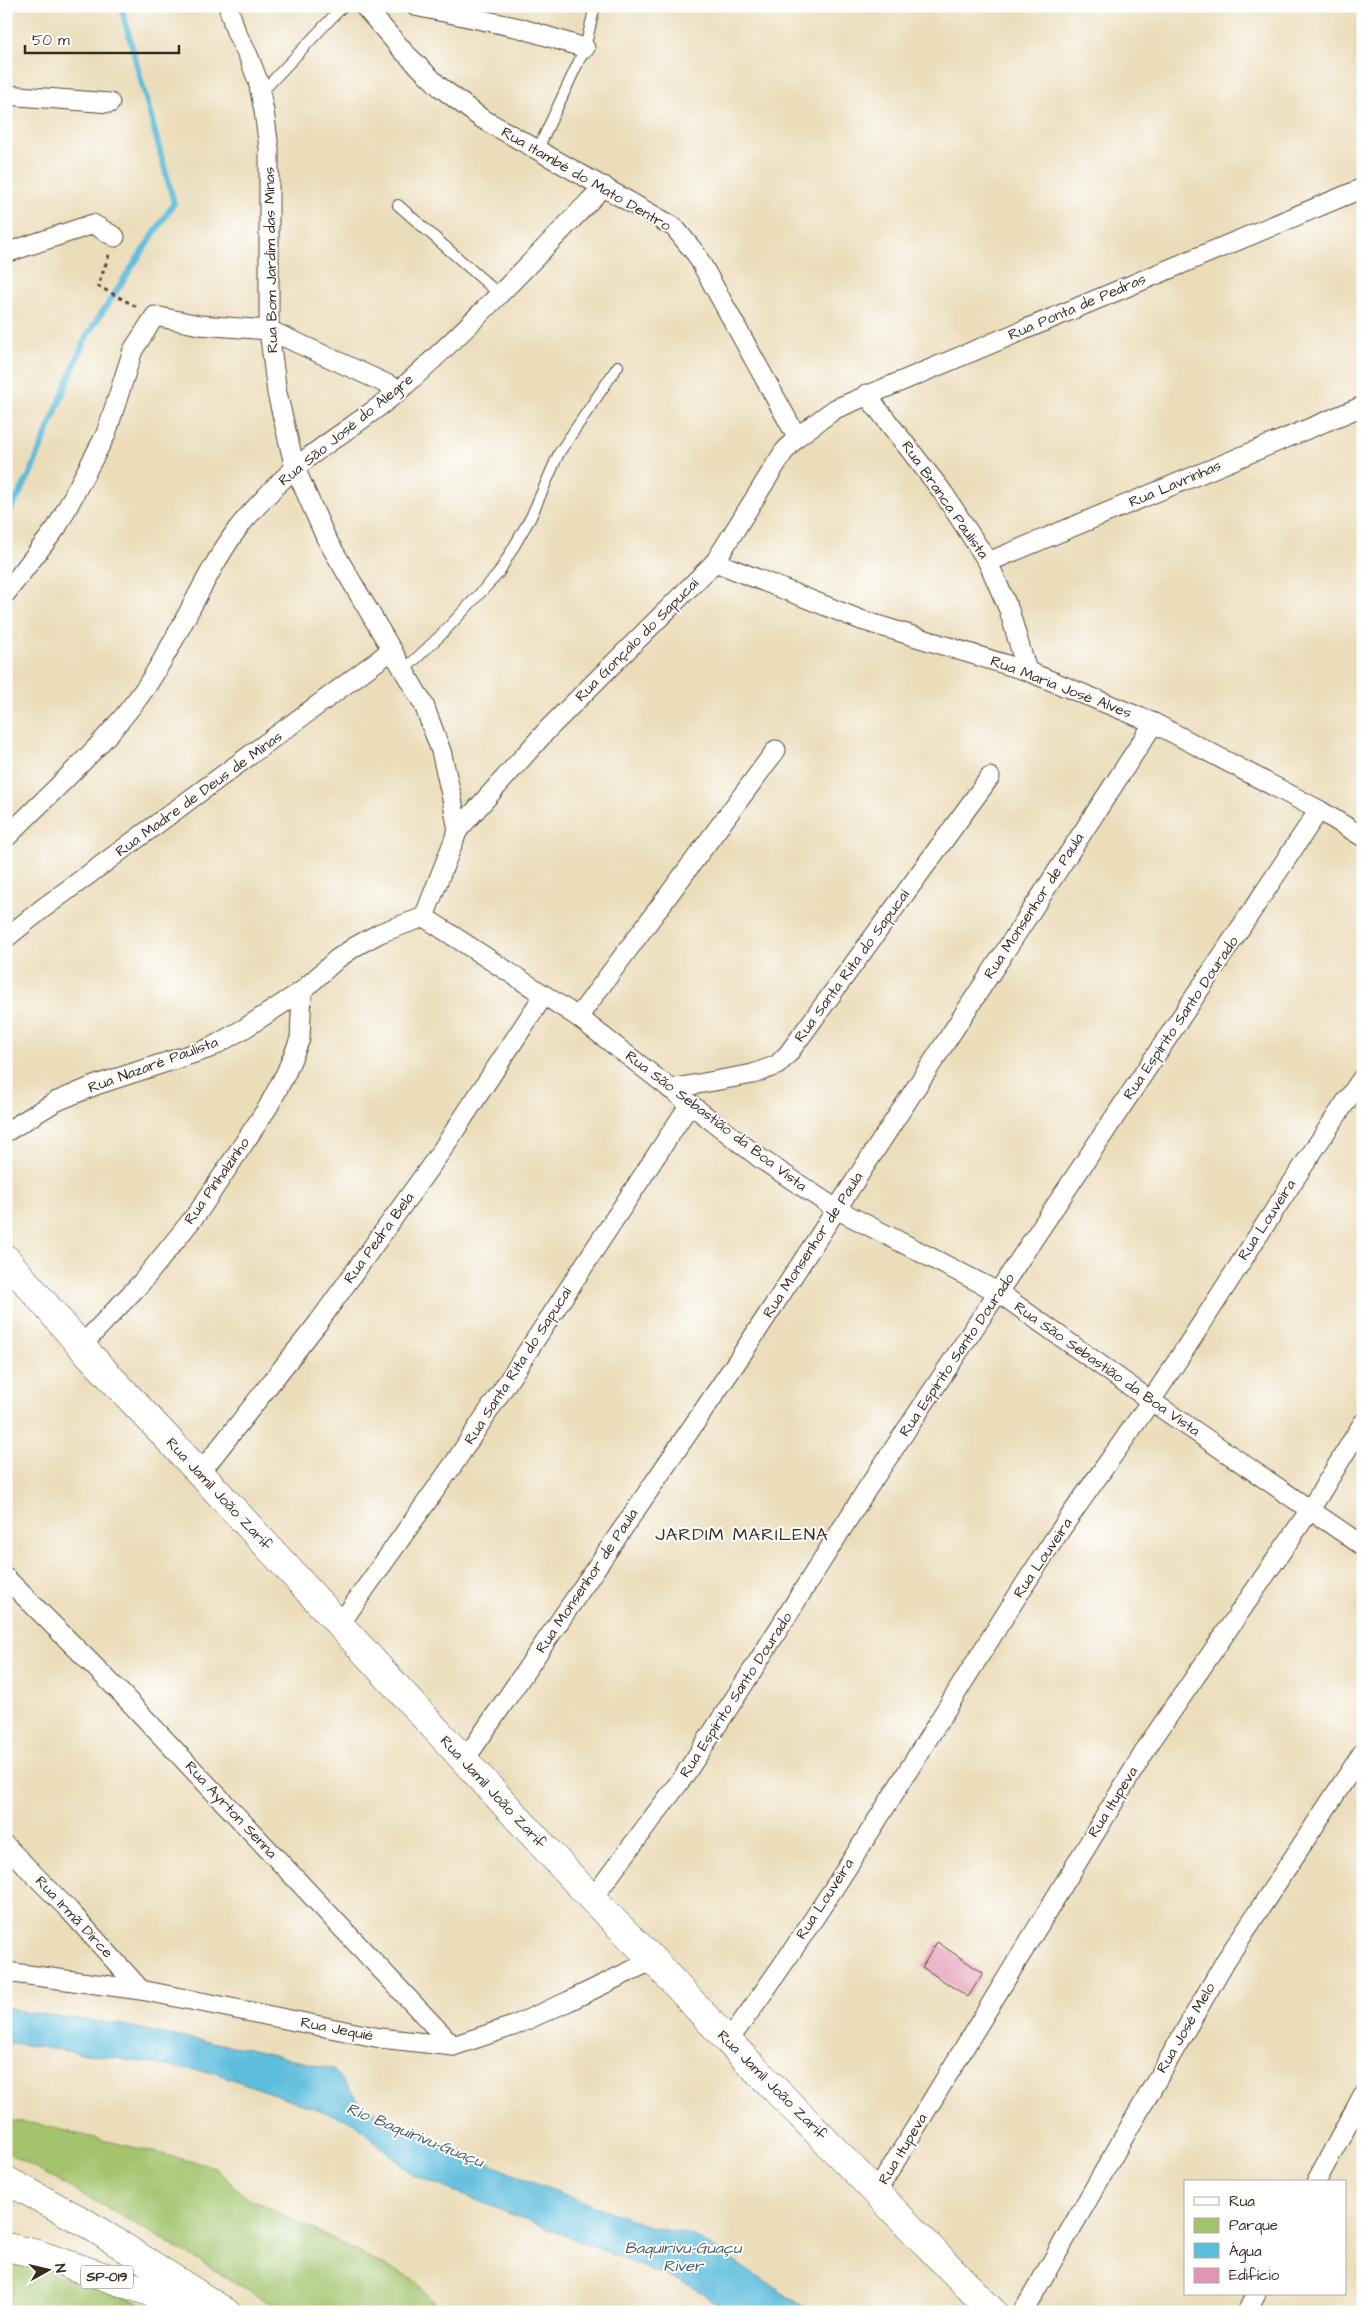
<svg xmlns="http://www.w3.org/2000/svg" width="1369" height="2318" viewBox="0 0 1369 2318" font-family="'Architects Daughter',sans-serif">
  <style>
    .green { fill: #a3c46d; stroke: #6f7746 }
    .water { fill: #5dbddc; stroke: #4c747d }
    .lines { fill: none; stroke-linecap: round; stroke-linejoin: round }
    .stream { stroke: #5dbddc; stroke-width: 6 }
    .building { fill: #e295b3 }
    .lane-casing { stroke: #554535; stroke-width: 12 }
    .street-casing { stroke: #554535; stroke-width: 21 }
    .secondary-casing { stroke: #554535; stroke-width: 29 }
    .primary-casing { stroke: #554535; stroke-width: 29 }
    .path { stroke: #554535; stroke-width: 3; stroke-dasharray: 4 4; stroke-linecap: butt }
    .lane { stroke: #fff; stroke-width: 10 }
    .street { stroke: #fff; stroke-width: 19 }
    .secondary { stroke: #fff; stroke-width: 28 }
    .primary { stroke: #fff; stroke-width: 28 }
    .labels { text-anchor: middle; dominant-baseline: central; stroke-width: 4; stroke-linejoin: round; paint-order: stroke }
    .shield { fill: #fff; stroke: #766a62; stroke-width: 1 }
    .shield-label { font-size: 14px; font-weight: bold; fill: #3b2a1e }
    .street-label { font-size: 15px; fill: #3b2a1e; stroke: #fff }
    .water-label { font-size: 16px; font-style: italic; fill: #475d60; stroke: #fff }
    .quarter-label { font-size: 18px; letter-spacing: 1px; fill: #3b2a1e; stroke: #fff }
  </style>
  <rect width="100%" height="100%" fill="#fff"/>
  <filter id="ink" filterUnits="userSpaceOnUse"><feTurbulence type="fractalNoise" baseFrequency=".02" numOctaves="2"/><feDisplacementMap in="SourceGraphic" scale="10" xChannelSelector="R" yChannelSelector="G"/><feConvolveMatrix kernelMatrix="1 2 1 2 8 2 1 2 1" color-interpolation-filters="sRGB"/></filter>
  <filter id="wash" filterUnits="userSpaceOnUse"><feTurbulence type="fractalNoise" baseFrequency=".0096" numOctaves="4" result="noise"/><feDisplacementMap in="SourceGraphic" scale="20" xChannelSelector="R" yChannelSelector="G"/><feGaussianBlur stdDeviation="1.12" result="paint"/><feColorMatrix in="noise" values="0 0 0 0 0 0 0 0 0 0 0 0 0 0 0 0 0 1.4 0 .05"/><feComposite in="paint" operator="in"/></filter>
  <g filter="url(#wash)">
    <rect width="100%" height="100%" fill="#ebddba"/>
    <g class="green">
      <path d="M6 2120 37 2124 215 2167 242 2194 416 2281 441 2312H284L152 2233 6 2152Z"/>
      <path d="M6 2259 168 2312H6Z"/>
    </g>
    <path class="water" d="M6 2007 25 2012 118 2024 168 2035 244 2048 333 2069 362 2105 398 2124 529 2181 651 2227 693 2235 812 2312H729L691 2286 413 2175 353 2122 215 2073 6 2042Z"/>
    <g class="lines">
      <path class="stream" d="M6 519 30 474 86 337 174 203 121 6"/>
    </g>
    <g id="blocks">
      <path class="building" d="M937 1942 983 1973 968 1997 922 1967Z"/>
    </g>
  </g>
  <g filter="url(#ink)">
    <use href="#blocks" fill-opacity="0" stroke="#554535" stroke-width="1"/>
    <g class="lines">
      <g class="lane-casing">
        <g id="lane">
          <path d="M260 94 343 6"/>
          <path d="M537 151 585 48 595 6"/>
          <path d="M398 205 499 294"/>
          <path d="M404 670 441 635 498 574 531 517 559 453 618 366"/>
        </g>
      </g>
      <g class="street-casing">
        <g id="street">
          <path d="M228 6 236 32 248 55 258 81 264 111 269 148V330L277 393 295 468 326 538 424 705 441 751 451 794 458 830 424 917"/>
          <path d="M364 6 404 52 440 87 481 118 674 227 696 254 797 437"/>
          <path d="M415 6 520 28 585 48"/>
          <path d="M6 95 110 103"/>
          <path d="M6 253 93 224 115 237"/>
          <path d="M866 394 942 491 988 562 1009 610 1027 671"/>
          <path d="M715 562 861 620 1027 671 1154 723 1319 810 1363 837"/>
          <path d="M988 562 1363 406"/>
          <path d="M6 593 57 527 106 434 133 350 155 316 199 325 269 330 400 390"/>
          <path d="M458 830 549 728 715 562 783 453 797 437 835 409 1363 188"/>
          <path d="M6 838C53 790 108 742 146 687 180 636 202 578 238 528 249 514 262 501 274 488 311 449 361 424 401 389 472 325 538 255 604 186"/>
          <path d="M424 917 578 1017 761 1159 836 1209 998 1292 1151 1401 1363 1546"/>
          <path d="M6 938 42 909 392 650"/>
          <path d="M578 1017 776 750"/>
          <path d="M670 1089 753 1074 777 1065 788 1054 990 777"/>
          <path d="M6 1132 55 1102 96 1085 210 1048 245 1028 302 991 337 959 356 946 380 933 424 917"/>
          <path d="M81 1346 141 1283 199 1211 268 1107 286 1073 300 1039 302 991"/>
          <path d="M200 1473 318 1323 440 1153 544 995"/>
          <path d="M6 1578 120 1692 453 2046"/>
          <path d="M340 1624 455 1462 690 1104"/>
          <path d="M464 1761 740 1357 1154 723"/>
          <path d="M6 1846 69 1910 141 1990"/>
          <path d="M592 1899 684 1776 740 1690 867 1489 1319 810"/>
          <path d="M6 1972 141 1990 380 2038 453 2046 513 2026 569 2001 653 1960"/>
          <path d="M728 2041C841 1890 934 1723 1038 1564 1073 1509 1113 1457 1150 1402 1222 1295 1289 1183 1363 1077"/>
          <path d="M1316 2182 1363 2095"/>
          <path d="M877 2191 1151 1741 1310 1510 1363 1423"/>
          <path d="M1023 2312 1226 1960 1363 1752"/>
          <path d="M1247 2312 1256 2294"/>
        </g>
      </g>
      <g class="secondary-casing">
        <path id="secondary" d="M6 1259 81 1346 200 1473 592 1899 653 1960 728 2041 993 2312"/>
      </g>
      <g class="primary-casing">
        <g id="primary">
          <path d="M6 2180 86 2223 226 2312"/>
          <path d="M6 2247 38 2254 205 2311"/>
        </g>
      </g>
      <path class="path" d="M109 255 98 286 139 308"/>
      <use href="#lane" class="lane"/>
      <use href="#street" class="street"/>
      <use href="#secondary" class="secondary"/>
      <use href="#primary" class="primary"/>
    </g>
  </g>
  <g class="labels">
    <rect class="shield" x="81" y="2265.5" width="52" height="23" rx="4"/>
    <g class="shield-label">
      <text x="107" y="2277">SP-019</text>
    </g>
    <g class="street-label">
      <text transform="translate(586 179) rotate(30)">Rua Itambé do Mato Dentro</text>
      <text transform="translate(271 260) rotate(-91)">Rua Bom Jardim das Minas</text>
      <text transform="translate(1077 307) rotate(-23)">Rua Ponta de Pedras</text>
      <text transform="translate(346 430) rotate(-39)">Rua São José do Alegre</text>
      <text transform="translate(1175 484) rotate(-23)">Rua Lavrinhas</text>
      <text transform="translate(945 500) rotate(55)">Rua Branca Paulista</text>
      <text transform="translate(637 640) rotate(-45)">Rua Gonçalo do Sapucaí</text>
      <text transform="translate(1061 687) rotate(21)">Rua Maria Josè Alves</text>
      <text transform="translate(199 794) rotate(-36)">Rua Madre de Deus de Minas</text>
      <text transform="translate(1034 906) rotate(-57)">Rua Monsenhor de Paula</text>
      <text transform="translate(852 966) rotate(-54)">Rua Santa Rita do Sapucaí</text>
      <text transform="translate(1181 1018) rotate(-56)">Rua Espírito Santo Dourado</text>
      <text transform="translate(153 1065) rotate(-20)">Rua Nazaré Paulista</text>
      <text transform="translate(716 1121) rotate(37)">Rua São Sebastião da Boa Vista</text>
      <text transform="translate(217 1181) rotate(-55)">Rua Pinhalzinho</text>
      <text transform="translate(1267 1220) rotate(-57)">Rua Louveira</text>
      <text transform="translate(379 1238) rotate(-54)">Rua Pedra Bela</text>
      <text transform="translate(813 1245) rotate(-57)">Rua Monsenhor de Paula</text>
      <text transform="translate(957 1355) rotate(-56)">Rua Espírito Santo Dourado</text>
      <text transform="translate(518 1366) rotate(-57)">Rua Santa Rita do Sapucaí</text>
      <text transform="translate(1107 1369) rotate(35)">Rua São Sebastião da Boa Vista</text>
      <text transform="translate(219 1494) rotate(47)">Rua Jamil João Zarif</text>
      <text transform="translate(1043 1558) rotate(-56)">Rua Louveira</text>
      <text transform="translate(587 1581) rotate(-56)">Rua Monsenhor de Paula</text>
      <text transform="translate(736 1695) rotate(-57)">Rua Espírito Santo Dourado</text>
      <text transform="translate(493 1792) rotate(47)">Rua Jamil João Zarif</text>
      <text transform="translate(1113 1802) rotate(-58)">Rua Itupeva</text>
      <text transform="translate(231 1810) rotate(47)">Rua Ayrton Senna</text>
      <text transform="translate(825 1899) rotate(-57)">Rua Louveira</text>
      <text transform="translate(74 1917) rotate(47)">Rua Irmã Dirce</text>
      <text transform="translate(1186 2028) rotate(-60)">Rua José Melo</text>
      <text transform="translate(337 2029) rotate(11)">Rua Jequié</text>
      <text transform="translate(772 2085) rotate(45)">Rua Jamil João Zarif</text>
      <text transform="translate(903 2149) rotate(-59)">Rua Itupeva</text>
    </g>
    <g class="water-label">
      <text transform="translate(415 2135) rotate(22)">Rio Baquirivu-Guaçu</text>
      <text x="683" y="2248">Baquirivu-Guaçu<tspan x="683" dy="18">River</tspan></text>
    </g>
    <g class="quarter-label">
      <text x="742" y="1534">JARDIM MARILENA</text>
    </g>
  </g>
  <rect width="1369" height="2318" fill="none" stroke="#fff" stroke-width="25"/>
  <rect x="1184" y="2180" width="162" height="115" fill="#ffffff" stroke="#b1aaa5"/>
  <rect x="1194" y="2197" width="25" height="8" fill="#ffffff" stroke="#b1aaa5"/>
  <text x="1229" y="2206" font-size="15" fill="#3b2a1e">Rua</text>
  <rect x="1194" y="2218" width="25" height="15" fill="#a3c46d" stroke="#b1aaa5"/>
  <text x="1229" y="2230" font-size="15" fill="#3b2a1e">Parque</text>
  <rect x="1194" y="2243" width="25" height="15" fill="#5dbddc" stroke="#b1aaa5"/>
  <text x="1229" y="2256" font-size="15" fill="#3b2a1e">Água</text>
  <rect x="1194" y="2268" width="25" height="15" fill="#e295b3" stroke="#b1aaa5"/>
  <text x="1229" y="2280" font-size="15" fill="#3b2a1e">Edifício</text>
  <g transform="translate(48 2270) rotate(82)" stroke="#ffffff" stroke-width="4" paint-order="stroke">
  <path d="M0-4L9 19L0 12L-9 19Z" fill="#3b2a1e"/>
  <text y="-8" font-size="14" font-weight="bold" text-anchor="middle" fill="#3b2a1e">N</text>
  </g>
  <path d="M25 45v8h154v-8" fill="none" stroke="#3b2a1e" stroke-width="2.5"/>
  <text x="32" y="45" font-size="15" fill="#3b2a1e" stroke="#ffffff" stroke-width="4" paint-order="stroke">50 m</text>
</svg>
